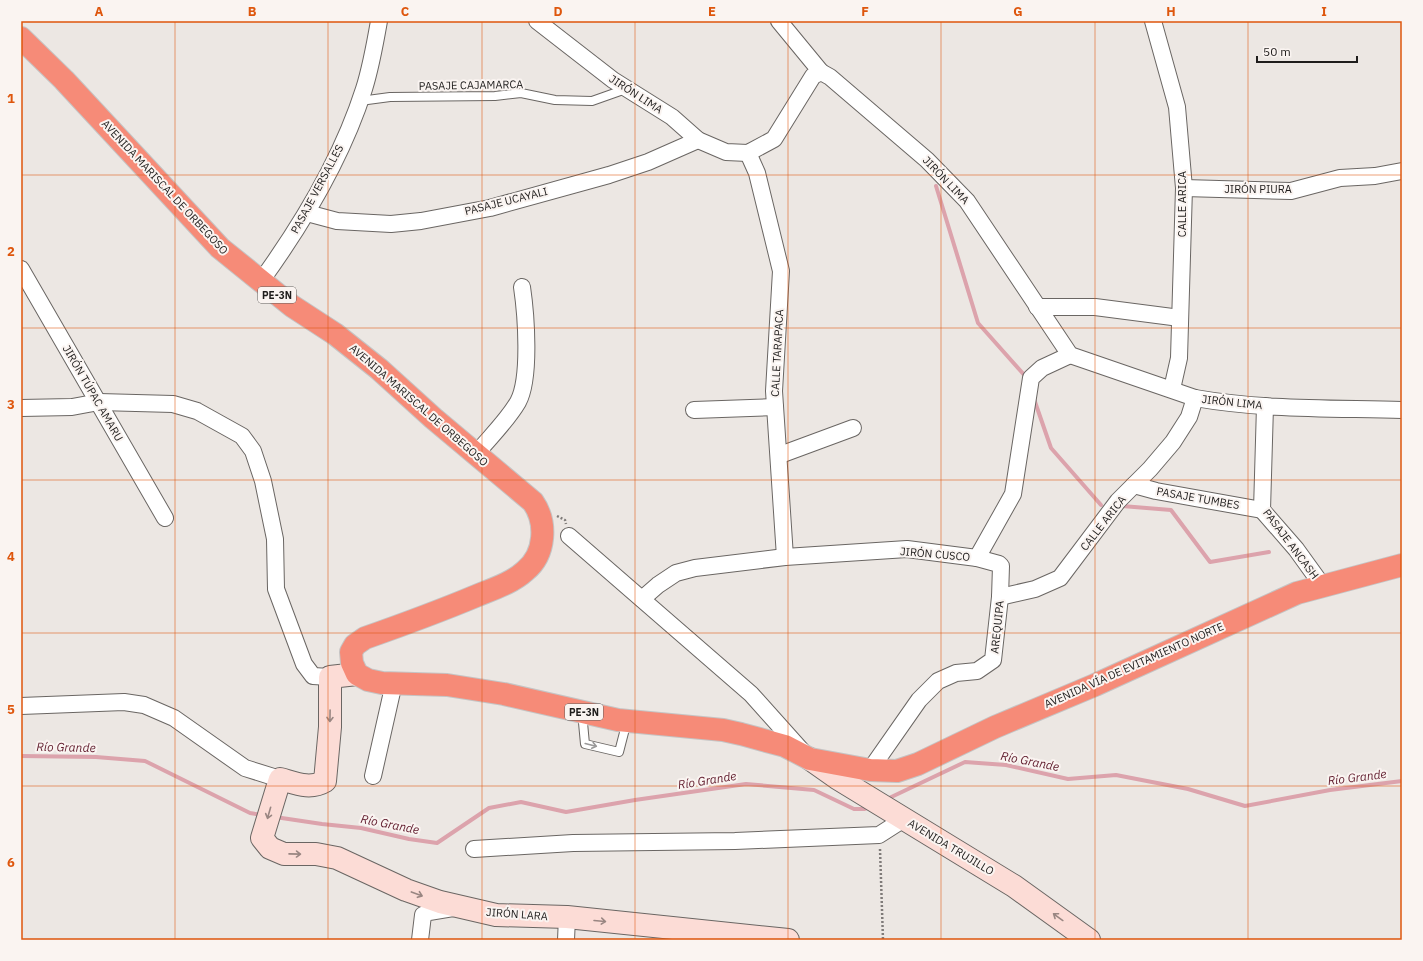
<svg xmlns="http://www.w3.org/2000/svg" width="1423" height="961" viewBox="0 0 1423 961" font-family="'IBM Plex Sans',sans-serif">
  <style>
    .lines { fill: none; stroke-linecap: round; stroke-linejoin: round }
    .stream { stroke: #dca3ac; stroke-width: 4 }
    .lane-casing { stroke: #6a6663; stroke-width: 10 }
    .street-casing { stroke: #6a6663; stroke-width: 18 }
    .secondary-casing { stroke: #6a6663; stroke-width: 24 }
    .highway-casing { stroke: #c5c4c4; stroke-width: 24 }
    .path { stroke: #7f7b79; stroke-width: 2.5; stroke-dasharray: 2 2; stroke-linecap: butt }
    .lane { stroke: #fff; stroke-width: 8 }
    .street { stroke: #fff; stroke-width: 16 }
    .secondary { stroke: #fcdcd6; stroke-width: 22 }
    .highway { stroke: #f68b78; stroke-width: 22 }
    .oneway { stroke: #998682 }
    .oneway2 { stroke: #9a9999 }
    .grid { fill: none; stroke: #de560d; stroke-width: 1; stroke-opacity: 0.55 }
    .labels { text-anchor: middle; dominant-baseline: central; stroke-width: 4; stroke-linejoin: round; paint-order: stroke }
    .shield { fill: #faf4f1; stroke: #615e5c; stroke-width: 1 }
    .shield-label { font-size: 10px; font-weight: bold; fill: #1f1d1c }
    .street-label { font-size: 11px; fill: #1f1d1c; stroke: #faf4f1 }
    .water-label { font-size: 12px; font-style: italic; fill: #601c2d; stroke: #faf4f1 }
    .neatline { fill: none; stroke: #de560d; stroke-width: 1.5 }
    .grid-label { font-size: 13px; text-anchor: middle; font-weight: bold; fill: #de560d }
  </style>
  <rect width="100%" height="100%" fill="#ece7e3"/>
  <g class="lines">
    <g class="stream">
      <path d="M936 186 978 323 1027 378"/>
      <path d="M1034 399 1051 448 1101 505"/>
      <path d="M1122 506 1171 510 1210 562 1269 552"/>
      <path d="M21 756 96 757 145 761 250 813 262 815"/>
      <path d="M885 800 965 762 1006 765 1068 779 1116 775 1188 789 1245 806 1330 790 1402 781"/>
      <path d="M275 817 322 824 361 828 409 839 437 843 489 808 521 802 566 812 635 800 746 784 814 790 854 809H864L870 807"/>
    </g>
    <g class="lane-casing">
      <g id="lane">
        <path d="M360 101 390 97 495 96 521 93 555 100 592 101 626 89"/>
        <path d="M582 712 585 744 619 752 627 721"/>
      </g>
    </g>
    <g class="street-casing">
      <g id="street">
        <path d="M537 21 613 80 672 117 698 140 726 152 748 153 774 139 813 76 821 72 830 77 927 160 967 201 1070 355 1195 398C1263 410 1333 408 1402 410"/>
        <path d="M779 21 821 72"/>
        <path d="M1153 21 1177 107 1184 188 1179 358 1172 389"/>
        <path d="M748 153 757 173 781 271 774 391 785 557"/>
        <path d="M1184 188 1291 191 1340 178 1375 176 1402 171"/>
        <path d="M307 213 337 221 391 224 421 221 490 208 609 175 648 162 698 140"/>
        <path d="M21 269 165 518"/>
        <path d="M261 281C303 223 342 158 364 89 371 67 375 44 379 21"/>
        <path d="M1037 307H1095L1180 318"/>
        <path d="M1265 406 1262 510 1296 549 1322 585"/>
        <path d="M21 408 72 407 99 402 173 404 197 411 242 436 253 451 263 481 275 539 276 589 304 664 313 676 330 677"/>
        <path d="M694 410 775 407"/>
        <path d="M476 454C490 437 507 421 518 402 531 378 526 314 522 287"/>
        <path d="M780 455 853 428"/>
        <path d="M1134 485 1156 491 1262 510"/>
        <path d="M569 536 751 694 803 752"/>
        <path d="M977 558 1013 494 1031 378 1042 368 1070 355"/>
        <path d="M1000 597 1035 589 1060 578 1118 501 1150 469 1173 442 1189 417 1195 398"/>
        <path d="M642 599 658 585 676 573 695 568 785 557 907 549 977 558 999 564 1001 566 1000 597 993 660 977 671 956 673 938 681 919 700 870 770"/>
        <path d="M21 706 124 702 144 705 174 718 245 768 280 779"/>
        <path d="M373 776 394 683"/>
        <path d="M474 849 573 843 735 841 879 835 904 819"/>
        <path d="M420 940 423 915 429 912 453 908"/>
        <path d="M566 940 567 917"/>
      </g>
    </g>
    <g class="secondary-casing">
      <g id="secondary">
        <path d="M357 674 330 677V727L325 781C310 790 295 783 280 779L262 838 270 848 284 854H316L337 858 406 890 440 902 496 915 567 917 788 940"/>
        <path d="M810 759 837 778 1014 886 1089 940"/>
      </g>
    </g>
    <g class="highway-casing">
      <path id="highway" d="M21 38 64 80 220 248 292 306 335 334 379 369 433 418 533 502C547 522 546 554 525 571 512 583 493 589 476 596 440 611 402 625 365 638L355 645 351 652 352 663 357 674 368 680 382 683 447 685 504 694 618 720 723 730 741 734 785 746 810 759 870 770 897 771 918 764 995 727 1095 685 1297 593 1402 565"/>
    </g>
    <g class="path">
      <path d="M557 516 565 520 566 524"/>
      <path d="M880 849 883 940"/>
    </g>
    <use href="#lane" class="lane"/>
    <use href="#street" class="street"/>
    <use href="#secondary" class="secondary"/>
    <use href="#highway" class="highway"/>
  </g>
  <defs><path id="oneway-shaft" d="M-6 0H5M1.5-3L5.5 0L1.5 3" fill="none" stroke-width="1.6" stroke-linecap="round" stroke-linejoin="round"/></defs>
  <g class="oneway">
    <use href="#oneway-shaft" transform="translate(330 716) rotate(91)"/>
    <use href="#oneway-shaft" transform="translate(269 813) rotate(106)"/>
    <use href="#oneway-shaft" transform="translate(295 854) rotate(1)"/>
    <use href="#oneway-shaft" transform="translate(417 894) rotate(20)"/>
    <use href="#oneway-shaft" transform="translate(1058 917) rotate(-144)"/>
    <use href="#oneway-shaft" transform="translate(600 921) rotate(5)"/>
  </g>
  <use class="oneway2" href="#oneway-shaft" transform="translate(591 745) rotate(14)"/>
  <path class="grid" d="M175 21V940M328 21V940M482 21V940M635 21V940M788 21V940M941 21V940M1095 21V940M1248 21V940M21 175H1402M21 328H1402M21 480H1402M21 633H1402M21 786H1402"/>
  <g class="labels">
    <g class="shield">
      <rect x="258" y="287" width="38" height="16" rx="3"/>
      <rect x="565" y="704" width="38" height="16" rx="3"/>
    </g>
    <g class="shield-label">
      <text x="277" y="295">PE-3N</text>
      <text x="584" y="712">PE-3N</text>
    </g>
    <g class="street-label">
      <text transform="translate(471 85) rotate(-1)">PASAJE CAJAMARCA</text>
      <text transform="translate(636 94) rotate(33)">JIRÓN LIMA</text>
      <text transform="translate(946 180) rotate(46)">JIRÓN LIMA</text>
      <text transform="translate(165 187) rotate(47)">AVENIDA MARISCAL DE ORBEGOSO</text>
      <text transform="translate(317 189) rotate(-62)">PASAJE VERSALLES</text>
      <text x="1258" y="189">JIRÓN PIURA</text>
      <text transform="translate(506 201) rotate(-14)">PASAJE UCAYALI</text>
      <text transform="translate(1182 204) rotate(-90)">CALLE ARICA</text>
      <text transform="translate(777 353) rotate(-87)">CALLE TARAPACA</text>
      <text transform="translate(93 393) rotate(60)">JIRÓN TÚPAC AMARU</text>
      <text transform="translate(1232 402) rotate(6)">JIRÓN LIMA</text>
      <text transform="translate(419 405) rotate(41)">AVENIDA MARISCAL DE ORBEGOSO</text>
      <text transform="translate(1198 498) rotate(10)">PASAJE TUMBES</text>
      <text transform="translate(1103 523) rotate(-52)">CALLE ARICA</text>
      <text transform="translate(1291 544) rotate(53)">PASAJE ANCASH</text>
      <text transform="translate(935 554) rotate(5)">JIRÓN CUSCO</text>
      <text transform="translate(997 627) rotate(-84)">AREQUIPA</text>
      <text transform="translate(1134 665) rotate(-24)">AVENIDA VÍA DE EVITAMIENTO NORTE</text>
      <text transform="translate(951 847) rotate(31)">AVENIDA TRUJILLO</text>
      <text transform="translate(517 914) rotate(4)">JIRÓN LARA</text>
    </g>
    <g class="water-label">
      <text transform="translate(66 747) rotate(1)">Río Grande</text>
      <text transform="translate(1030 761) rotate(11)">Río Grande</text>
      <text transform="translate(1357 777) rotate(-7)">Río Grande</text>
      <text transform="translate(707 780) rotate(-9)">Río Grande</text>
      <text transform="translate(390 824) rotate(11)">Río Grande</text>
    </g>
  </g>
  <rect width="1423" height="961" fill="none" stroke="#faf4f1" stroke-width="44"/>
  <path d="M1257 56v6h100v-6" fill="none" stroke="#1f1d1c" stroke-width="2"/>
  <text x="1263" y="56" font-size="12" fill="#1f1d1c" stroke="#faf4f1" stroke-width="3" paint-order="stroke">50 m</text>
  <rect x="22" y="22" width="1379" height="917" class="neatline"/>
  <g class="grid-label">
    <text x="99" y="16">A</text>
    <text x="252" y="16">B</text>
    <text x="405" y="16">C</text>
    <text x="558" y="16">D</text>
    <text x="712" y="16">E</text>
    <text x="865" y="16">F</text>
    <text x="1018" y="16">G</text>
    <text x="1171" y="16">H</text>
    <text x="1324" y="16">I</text>
    <text x="11" y="103">1</text>
    <text x="11" y="256">2</text>
    <text x="11" y="409">3</text>
    <text x="11" y="561">4</text>
    <text x="11" y="714">5</text>
    <text x="11" y="867">6</text>
  </g>
</svg>
